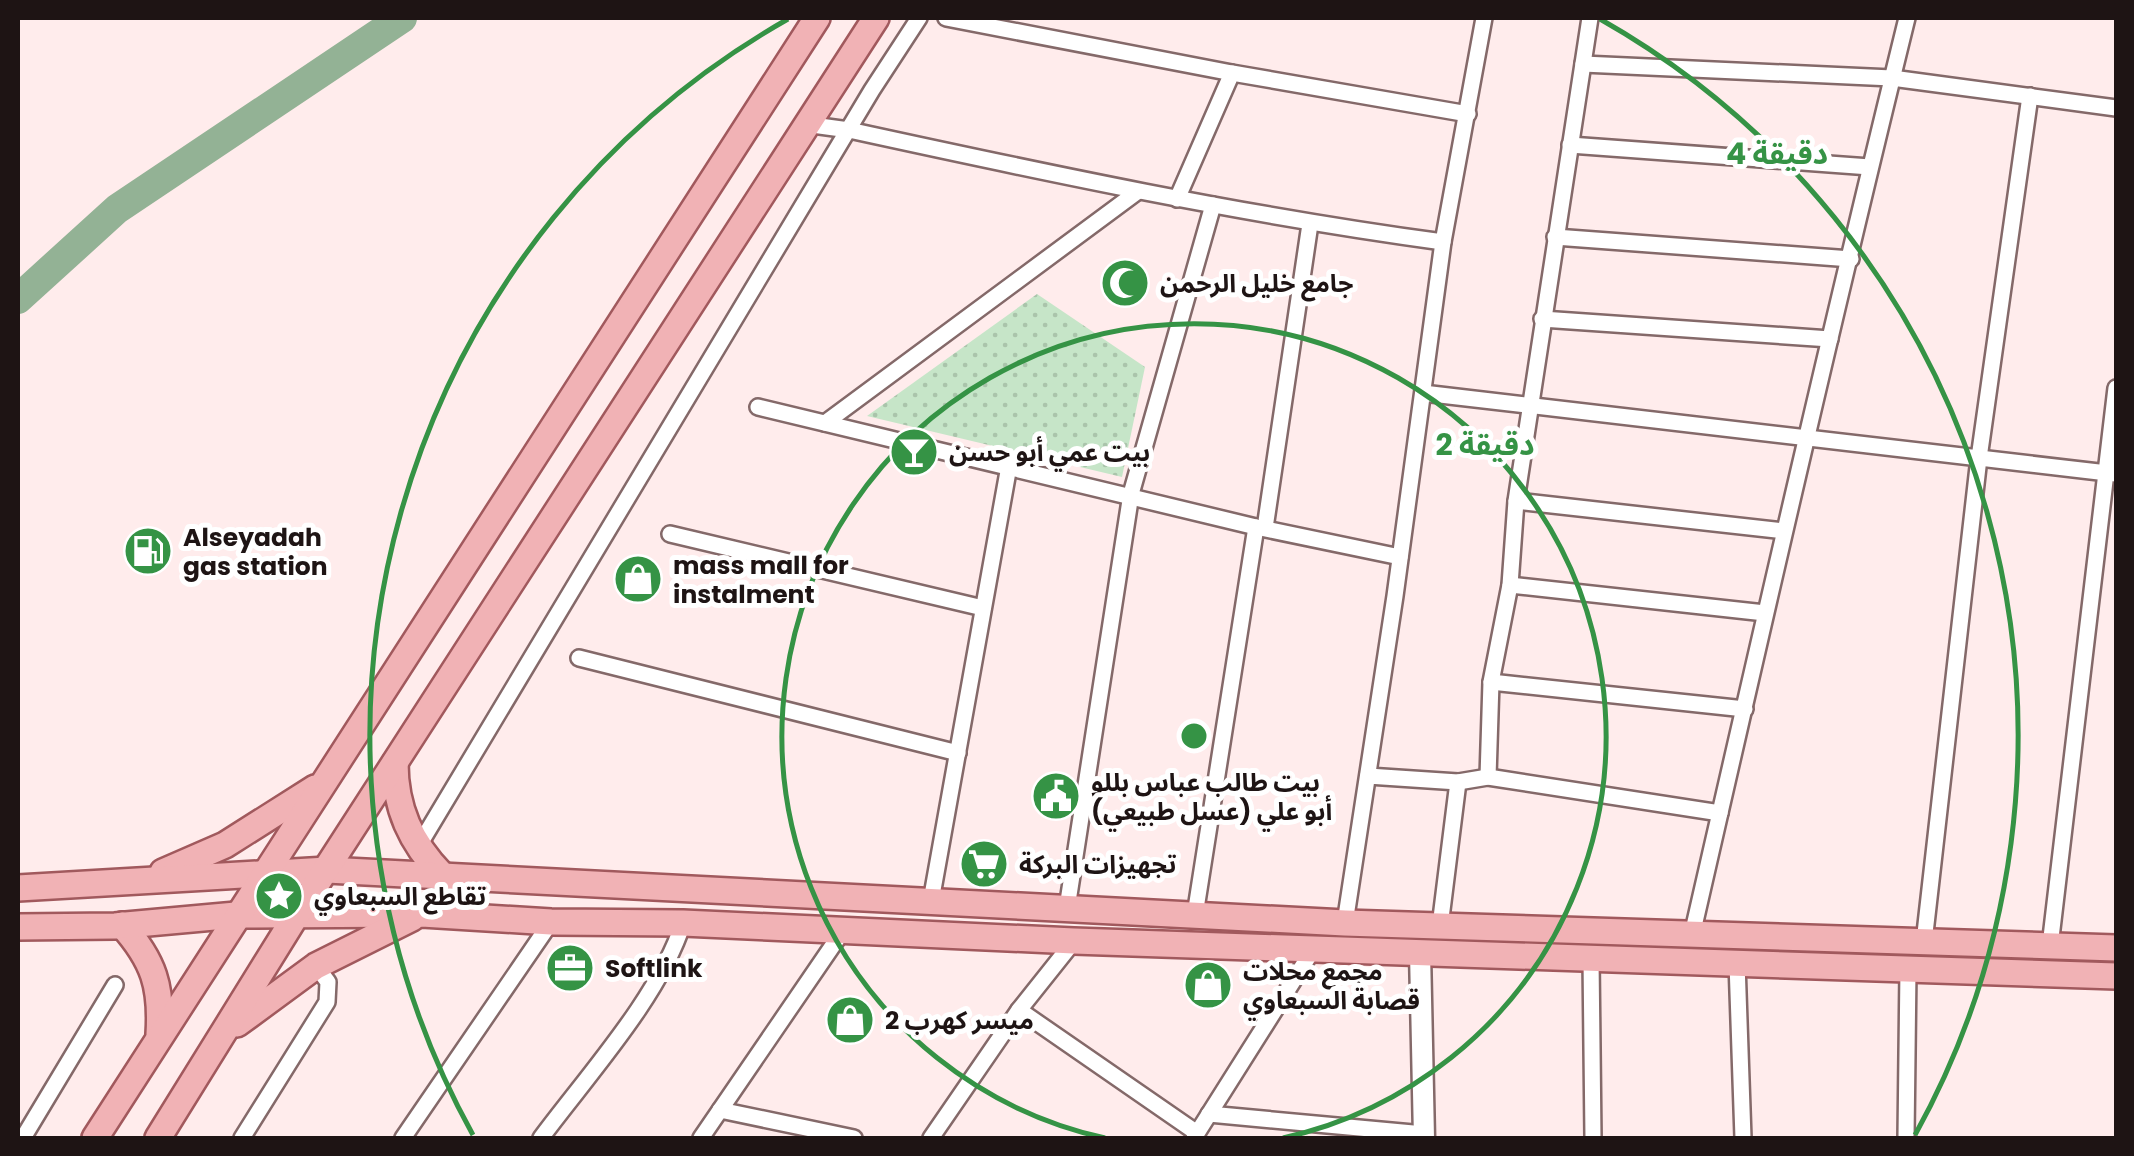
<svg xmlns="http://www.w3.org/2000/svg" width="2134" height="1156" viewBox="0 0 2134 1156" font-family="Poppins,'Noto Sans Arabic',sans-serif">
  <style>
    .park { fill: url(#park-dots) }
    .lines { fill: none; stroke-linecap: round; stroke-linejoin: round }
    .river { stroke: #93b295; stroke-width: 30 }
    .minor-casing { stroke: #846969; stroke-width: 20 }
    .tertiary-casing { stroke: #846969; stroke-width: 25 }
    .primary-casing { stroke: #a1595d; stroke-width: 30 }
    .minor { stroke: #fff; stroke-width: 15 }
    .tertiary { stroke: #fff; stroke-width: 20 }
    .primary { stroke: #f1b2b5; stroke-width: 25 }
    .ring { fill: none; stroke: #359345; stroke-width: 5 }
    .labels { text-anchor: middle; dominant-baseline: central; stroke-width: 10; stroke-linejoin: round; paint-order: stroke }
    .poi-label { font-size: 25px; font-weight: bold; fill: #1e1414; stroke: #fff; text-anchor: start }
    .centre { fill: #359345; stroke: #fff; stroke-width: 5 }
    .ring-label { font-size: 30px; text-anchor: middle; font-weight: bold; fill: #359345; stroke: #fff; stroke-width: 10; stroke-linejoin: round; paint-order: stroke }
  </style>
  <defs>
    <pattern id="park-dots" width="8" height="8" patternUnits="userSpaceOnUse" patternTransform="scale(2.5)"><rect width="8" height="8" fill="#c6e5c8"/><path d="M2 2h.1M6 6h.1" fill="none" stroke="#aac4ab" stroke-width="1.8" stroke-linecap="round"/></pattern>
  </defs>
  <rect width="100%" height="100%" fill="#ffecec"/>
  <path class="park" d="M1037 294 1145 367 1122 477 867 416Z"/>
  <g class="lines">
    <path class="river" d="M18 299 117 209 402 18"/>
    <g class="minor-casing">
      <g id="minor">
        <path d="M946 18 1232 73"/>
        <path d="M1583 64 1892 78 2116 108"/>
        <path d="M805 124 849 130C1046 173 1243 215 1443 242"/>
        <path d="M1570 145 1870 167"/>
        <path d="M1177 199 1232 73 1468 114"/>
        <path d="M1555 237 1851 259"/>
        <path d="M1542 319 1830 339"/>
        <path d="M1423 393 2116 474"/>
        <path d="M758 407 1256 527 1400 557"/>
        <path d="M825 423 1137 192"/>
        <path d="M1516 501 1784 531"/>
        <path d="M1265 528 1310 224"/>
        <path d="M670 534 983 608"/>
        <path d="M1510 585 1765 613"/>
        <path d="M579 658 958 753"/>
        <path d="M1491 682 1745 709"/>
        <path d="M1368 776 1458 782 1488 777 1720 813"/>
        <path d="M1488 777 1491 682 1510 585 1516 501 1590 18"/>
        <path d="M418 847 872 90 919 18"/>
        <path d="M931 901 1009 466"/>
        <path d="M1067 908 1131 494 1213 205"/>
        <path d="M1195 915 1256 527"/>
        <path d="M1345 923 1395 596 1443 242 1484 18"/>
        <path d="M1440 926 1458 782"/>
        <path d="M1692 935C1762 629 1832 323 1907 18"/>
        <path d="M1924 942 1979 458 2030 96"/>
        <path d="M2050 946 2116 388"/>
        <path d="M1591 958 1593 1138"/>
        <path d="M1737 963 1743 1138"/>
        <path d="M1019 1010 1197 1133"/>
        <path d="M720 1110 854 1138"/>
        <path d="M1209 1114 1424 1134"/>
        <path d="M23 1138 115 985"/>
        <path d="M242 1138 327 1002 328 982 316 966"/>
        <path d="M403 1138 551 922"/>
        <path d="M541 1138C587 1076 660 996 683 923"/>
        <path d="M701 1138 842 932"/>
        <path d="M931 1138 1019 1010 1074 941"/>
        <path d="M1194 1138 1314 948"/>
        <path d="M1906 1138 1908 969"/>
      </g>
    </g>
    <g class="tertiary-casing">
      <path id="tertiary" d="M1420 952 1424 1138"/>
    </g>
    <g class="primary-casing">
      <g id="primary">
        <path d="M395 763C395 808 411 843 442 875"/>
        <path d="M163 872 225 845 315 788"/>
        <path d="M18 888 327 870 1345 923 2116 948"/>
        <path d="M122 925C154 961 162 987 159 1034"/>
        <path d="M18 927 115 926 236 915 422 914 551 922 683 923 1074 941 2116 976"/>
        <path d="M237 1024 316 966 412 918"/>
        <path d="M95 1138 817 18"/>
        <path d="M158 1138 297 914 876 18"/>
      </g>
    </g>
    <use href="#minor" class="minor"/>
    <use href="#tertiary" class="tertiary"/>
    <use href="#primary" class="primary"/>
  </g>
  <g class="ring">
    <path d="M1105 1138A412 412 0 1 1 1283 1138"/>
    <path d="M473 1135A824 824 0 0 1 788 19M1600 19A824 824 0 0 1 1915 1135"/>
  </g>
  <defs>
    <g id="mosque-disc" transform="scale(2.5)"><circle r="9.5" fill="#359345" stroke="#fff"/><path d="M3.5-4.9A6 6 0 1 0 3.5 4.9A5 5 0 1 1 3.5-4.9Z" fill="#fff"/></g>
    <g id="bar-disc" transform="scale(2.5)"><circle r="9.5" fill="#359345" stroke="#fff"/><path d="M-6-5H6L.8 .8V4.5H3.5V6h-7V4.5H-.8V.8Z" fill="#fff"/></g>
    <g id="fuel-disc" transform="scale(2.5)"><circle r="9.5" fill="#359345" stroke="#fff"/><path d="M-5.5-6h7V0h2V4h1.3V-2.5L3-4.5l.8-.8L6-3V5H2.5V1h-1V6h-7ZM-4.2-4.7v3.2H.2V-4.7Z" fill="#fff"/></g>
    <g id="shop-disc" transform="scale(2.5)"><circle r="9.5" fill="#359345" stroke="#fff"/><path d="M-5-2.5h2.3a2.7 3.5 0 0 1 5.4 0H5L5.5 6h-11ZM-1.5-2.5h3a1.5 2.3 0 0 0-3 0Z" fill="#fff"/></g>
    <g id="civic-disc" transform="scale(2.5)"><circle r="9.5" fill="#359345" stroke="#fff"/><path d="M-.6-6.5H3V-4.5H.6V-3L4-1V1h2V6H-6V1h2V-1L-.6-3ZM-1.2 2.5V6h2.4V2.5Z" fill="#fff"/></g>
    <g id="supermarket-disc" transform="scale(2.5)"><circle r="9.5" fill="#359345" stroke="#fff"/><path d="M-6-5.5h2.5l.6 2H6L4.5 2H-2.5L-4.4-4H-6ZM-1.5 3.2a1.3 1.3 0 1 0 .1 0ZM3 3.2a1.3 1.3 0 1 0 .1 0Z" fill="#fff"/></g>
    <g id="sight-disc" transform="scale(2.5)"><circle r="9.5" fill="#359345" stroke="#fff"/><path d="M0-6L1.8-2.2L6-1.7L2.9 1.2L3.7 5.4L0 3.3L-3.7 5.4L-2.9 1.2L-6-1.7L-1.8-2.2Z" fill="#fff"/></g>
    <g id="office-disc" transform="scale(2.5)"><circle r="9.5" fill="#359345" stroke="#fff"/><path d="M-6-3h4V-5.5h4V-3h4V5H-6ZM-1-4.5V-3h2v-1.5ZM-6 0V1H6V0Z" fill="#fff"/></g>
  </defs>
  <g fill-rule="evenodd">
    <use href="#mosque-disc" x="1125" y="283"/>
    <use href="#bar-disc" x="914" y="452"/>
    <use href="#fuel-disc" x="148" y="551"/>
    <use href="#shop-disc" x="638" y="579"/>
    <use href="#civic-disc" x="1056" y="796"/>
    <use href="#supermarket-disc" x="984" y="864"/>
    <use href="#sight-disc" x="279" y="896"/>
    <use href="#office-disc" x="570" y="968"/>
    <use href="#shop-disc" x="1208" y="985"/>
    <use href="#shop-disc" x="850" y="1020"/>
  </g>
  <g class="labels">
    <g class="poi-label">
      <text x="1160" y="283">جامع خليل الرحمن</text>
      <text x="949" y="452">بيت عمي أبو حسن</text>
      <text x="183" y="537">Alseyadah<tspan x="183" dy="29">gas station</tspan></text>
      <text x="673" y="565">mass mall for<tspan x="673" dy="29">instalment</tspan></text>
      <text x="1091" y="782">بيت طالب عباس بللو<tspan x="1091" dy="29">أبو علي (عسل طبيعي)</tspan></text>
      <text x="1019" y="864">تجهيزات البركة</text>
      <text x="314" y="896">تقاطع السبعاوي</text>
      <text x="605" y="968">Softlink</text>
      <text x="1243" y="971">مجمع محلات<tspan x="1243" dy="29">قصابة السبعاوي</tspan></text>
      <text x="885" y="1020">ميسر كهرب 2</text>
    </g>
  </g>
  <circle cx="1194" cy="736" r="15" class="centre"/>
  <g class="ring-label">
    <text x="1777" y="164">4 دقيقة</text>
    <text x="1485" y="455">2 دقيقة</text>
  </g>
  <rect width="2134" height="1156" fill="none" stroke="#1e1414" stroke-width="40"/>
</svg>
